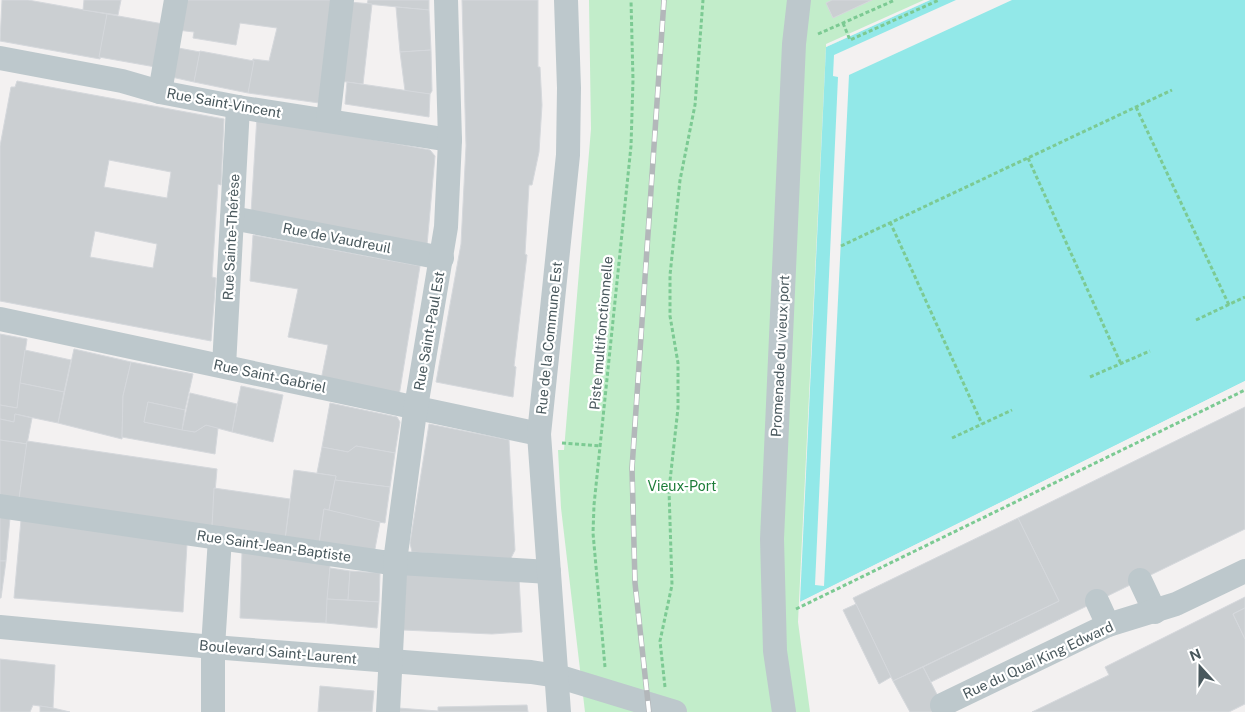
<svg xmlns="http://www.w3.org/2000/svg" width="1245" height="712" viewBox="0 0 1245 712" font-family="'Public Sans',sans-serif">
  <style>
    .green { fill: #c2edca }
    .water { fill: #92e8e8 }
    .pier { fill: #f3f1f1 }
    .building { fill: #cbcfd2; stroke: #d5d8dc; fill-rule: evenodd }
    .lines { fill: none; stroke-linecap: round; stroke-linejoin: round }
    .path { stroke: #7cca93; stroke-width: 3; stroke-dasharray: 4 2.5; stroke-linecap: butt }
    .minor { stroke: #bdc8cc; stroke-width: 24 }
    .rail-casing { stroke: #b3b7ba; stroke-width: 5.5 }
    .rail { stroke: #fff; stroke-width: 4; stroke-dasharray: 11; stroke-linecap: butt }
    .labels { text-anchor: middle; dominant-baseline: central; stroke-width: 4.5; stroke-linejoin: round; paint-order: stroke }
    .street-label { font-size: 14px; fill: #49585d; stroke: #fff }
    .park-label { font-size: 14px; fill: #1c7c38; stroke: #fff }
  </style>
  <rect width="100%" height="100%" fill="#f3f1f1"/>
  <path class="green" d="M589 0H930L826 47 798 622 810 712H585L561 508 558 450H564L591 129Z"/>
  <path class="water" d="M930 0H1245V381L800 602 826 47Z"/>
  <g class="pier">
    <path d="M924 0H930L826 47V44Z"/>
    <path d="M956 0H1012L849 75 824 586 815 585 838 77 833 76 834 55Z"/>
    <path d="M1245 381V383L800 605V602Z"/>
  </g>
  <g class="building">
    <path d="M2 0H28L107 14 100 59 0 41Z"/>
    <path d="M84 0H121L118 15 83 10Z"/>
    <path d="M182 0H335L319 103 248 93 253 59 269 61 277 28 240 23 236 45 193 38 194 32 177 30Z"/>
    <path d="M368 0H429V10L367 4Z"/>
    <path d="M462 0H538V67H540L542 105 539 152 532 185H529L525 254 527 255 514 366 516 367 513 397 436 382 461 244 466 146Z"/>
    <path d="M832 0H872L833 18 826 3Z"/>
    <path d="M349 2 372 4 363 84 339 81Z"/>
    <path d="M396 7 429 10 431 50 400 52Z"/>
    <path d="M107 14 169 25 161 68 99 57Z"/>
    <path d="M173 47 200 52 194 82 167 76Z"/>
    <path d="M431 50 432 91 430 94 405 91 400 52Z"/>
    <path d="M200 51 254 61 248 93 194 82Z"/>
    <path d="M17 81 224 119 221 185 218 184 212 277 216 278 211 341 0 301V146L11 87H15ZM109 160 171 172 167 198 104 187ZM95 231 157 244 153 268 90 257Z"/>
    <path d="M347 82 430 94 429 117 345 104Z"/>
    <path d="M257 116 316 129 430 150 435 156 427 245 251 213Z"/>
    <path d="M253 235 420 266 399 396 321 380 328 345 288 337 298 289 250 281Z"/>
    <path d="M0 334 27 339 17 408 0 405Z"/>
    <path d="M74 349 131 362 123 396 122 439 58 423Z"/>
    <path d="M25 350 71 360 64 392 20 383Z"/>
    <path d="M131 362 193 374 185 410 148 402 144 422 195 432 206 425 218 428 215 454 122 437 123 396Z"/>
    <path d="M20 383 64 392 58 423 15 414 14 422 0 419V405L17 408Z"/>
    <path d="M241 386 283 395 273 442 232 432Z"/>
    <path d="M190 393 237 404 232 432 206 425 195 432 182 430Z"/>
    <path d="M148 402 185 410 182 430 144 422Z"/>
    <path d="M330 403 397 417 400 422 395 453 356 446 348 452 322 447Z"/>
    <path d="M1245 407V529L931 682 923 667 1059 601 1018 518Z"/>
    <path d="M15 414 32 418 27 444 0 440V419L14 422Z"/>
    <path d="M429 424 509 440 515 550 510 560 412 552 410 543Z"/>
    <path d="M0 440 27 444 19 499 0 496Z"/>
    <path d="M27 441 217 469 212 527 19 499Z"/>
    <path d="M356 446 395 453 390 487 335 480 336 476 317 473 322 447 348 452Z"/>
    <path d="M294 470 336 476 329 510 324 509 319 544 285 539Z"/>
    <path d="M335 480 390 487 385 523 354 518 329 510Z"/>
    <path d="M214 488 290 499 285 539 212 527Z"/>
    <path d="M324 509 380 522 374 554 319 544Z"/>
    <path d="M0 517 10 518 6 561H0Z"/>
    <path d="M1018 518 1059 601 893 681 853 598Z"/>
    <path d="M21 520 187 544 183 612 14 598Z"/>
    <path d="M242 552 330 565 326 623 240 618Z"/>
    <path d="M0 561H6L1 598H0Z"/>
    <path d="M330 568 350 571 348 600 327 599Z"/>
    <path d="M350 571 380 573 379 602 348 600Z"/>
    <path d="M406 573 519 578 522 632 492 634 403 630Z"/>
    <path d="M1245 597V608L1233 614 1245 639V704L1229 712H1032L1109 675 1105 667Z"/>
    <path d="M327 599 379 602 377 628 326 623Z"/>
    <path d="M856 604 891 677 879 684 843 610Z"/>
    <path d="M1245 608V639L1233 614Z"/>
    <path d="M0 659 55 665 53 708 33 705 30 712H0Z"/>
    <path d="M923 667 946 712H910L893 681Z"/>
    <path d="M320 686 374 691 372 712H318Z"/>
    <path d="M527 705 528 712H438V707Z"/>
    <path d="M40 706 53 708 70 712H40Z"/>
    <path d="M398 708 438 711V712H398Z"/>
  </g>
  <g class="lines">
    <g class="path">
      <path d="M843 23 850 40 939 0"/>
      <path d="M818 34 895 0"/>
      <path d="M1136 107 1229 305"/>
      <path d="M1028 158 1121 364"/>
      <path d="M890 222 982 424"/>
      <path d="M841 246 1172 90"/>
      <path d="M1196 320 1245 297"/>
      <path d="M1090 377 1150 351"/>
      <path d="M952 438 1012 410"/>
      <path d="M562 443 601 446"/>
      <path d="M796 609 1245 390"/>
      <path d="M605 667 593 533 594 505 631 146 633 80 631 0"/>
      <path d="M665 687 660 641 672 585 669 490 678 408V363L670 316V275L680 180 695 105 703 0"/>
    </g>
    <g class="minor">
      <path d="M0 58 122 81 160 92 238 107 450 140"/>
      <path d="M160 92 176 0"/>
      <path d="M328 120 342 0"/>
      <path d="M232 218 442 258"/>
      <path d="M0 319 539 434"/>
      <path d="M224 366 238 107"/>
      <path d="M0 506 383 562 549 572"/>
      <path d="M1140 580 1155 612"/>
      <path d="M1097 601 1108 625"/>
      <path d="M0 627 213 647 531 672 557 676 675 712"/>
      <path d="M942 705 1108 625 1176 604 1245 571"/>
      <path d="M213 712V647L220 538"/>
      <path d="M388 712 396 554 414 419 446 227 450 140 446 0"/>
      <path d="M559 712 539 434 568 155 569 88 566 0"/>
      <path d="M784 712 775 651 772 539 794 44 799 0"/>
    </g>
    <g class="rail-casing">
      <path id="rail" d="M649 712 635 583 632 468 664 0"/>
    </g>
    <use href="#rail" class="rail"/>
  </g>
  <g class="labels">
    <g class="street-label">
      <text transform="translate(224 103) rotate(10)">Rue Saint-Vincent</text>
      <text transform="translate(231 237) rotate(-87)">Rue Sainte-Thérèse</text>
      <text transform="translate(337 238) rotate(11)">Rue de Vaudreuil</text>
      <text transform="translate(429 331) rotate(-80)">Rue Saint-Paul Est</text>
      <text transform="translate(601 333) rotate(-85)">Piste multifonctionnelle</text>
      <text transform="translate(549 338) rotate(-84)">Rue de la Commune Est</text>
      <text transform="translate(780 356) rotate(-87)">Promenade du vieux port</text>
      <text transform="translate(270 376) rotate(12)">Rue Saint-Gabriel</text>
      <text transform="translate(274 546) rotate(8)">Rue Saint-Jean-Baptiste</text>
      <text transform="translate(278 652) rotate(5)">Boulevard Saint-Laurent</text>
      <text transform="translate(1038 660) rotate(-25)">Rue du Quai King Edward</text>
    </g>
    <g class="park-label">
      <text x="682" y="486">Vieux-Port</text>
    </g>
  </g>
  <g transform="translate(1200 667) rotate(339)" stroke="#ffffff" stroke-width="4" paint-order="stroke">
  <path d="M0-4L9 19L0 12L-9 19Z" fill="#49585d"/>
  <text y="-8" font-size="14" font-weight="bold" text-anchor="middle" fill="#49585d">N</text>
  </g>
</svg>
